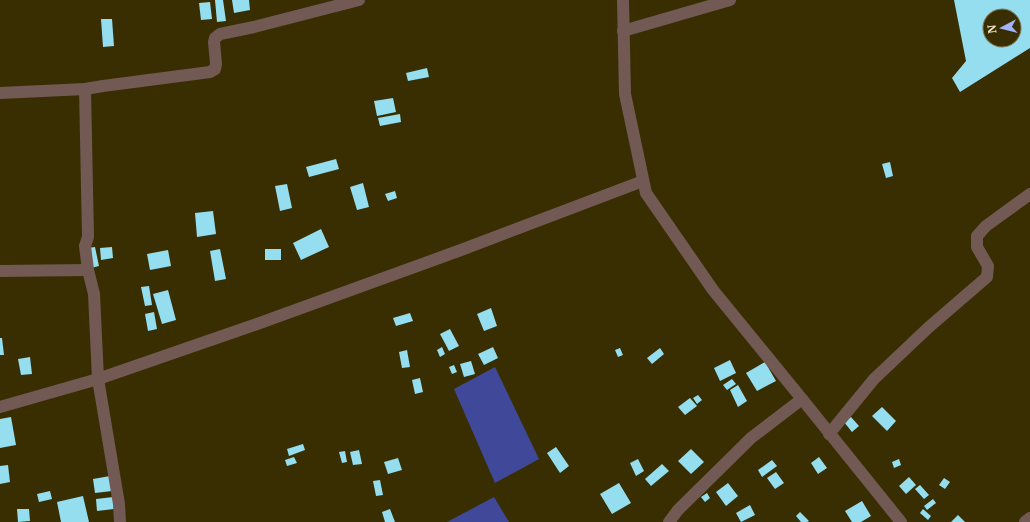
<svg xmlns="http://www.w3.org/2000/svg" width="1030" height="522" viewBox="0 0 1030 522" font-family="Merriweather,serif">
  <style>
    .water { fill: #404999 }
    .building { fill: #94def0; fill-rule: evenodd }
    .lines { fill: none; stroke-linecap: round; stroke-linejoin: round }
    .minor { stroke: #725953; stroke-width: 12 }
  </style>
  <rect width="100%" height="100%" fill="#392e02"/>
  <g class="water">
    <path d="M495 367 539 459 495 483 454 389Z"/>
    <path d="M494 497 509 522H447Z"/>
  </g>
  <g class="building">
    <path d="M215 0H223L226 21 217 22Z"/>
    <path d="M232 0H249L250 10 234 13Z"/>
    <path d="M954 0H1030V48L960 92 952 78 966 61ZM990 16H1014V40H990Z"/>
    <path d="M210 2 212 19 201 20 199 3Z"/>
    <path d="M101 19H112L114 46 103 47Z"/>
    <path d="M427 68 429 77 408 81 406 73Z"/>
    <path d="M393 98 396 112 377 116 374 101Z"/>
    <path d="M400 114 401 122 380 126 378 118Z"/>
    <path d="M336 159 339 169 309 177 306 167Z"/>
    <path d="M890 162 893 176 886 178 882 164Z"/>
    <path d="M363 183 369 207 357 210 350 187Z"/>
    <path d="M287 184 292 208 280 211 275 186Z"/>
    <path d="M395 191 397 198 388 201 385 194Z"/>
    <path d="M213 211 216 234 197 237 195 213Z"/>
    <path d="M321 229 329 247 301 260 293 243Z"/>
    <path d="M95 247 99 266 91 268 87 248Z"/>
    <path d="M112 247 113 258 101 260 100 248Z"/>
    <path d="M220 249 226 279 215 281 210 251Z"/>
    <rect x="265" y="249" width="16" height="11"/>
    <path d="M168 250 171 266 150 270 147 254Z"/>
    <path d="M149 286 152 305 145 306 141 287Z"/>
    <path d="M168 290 176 320 162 324 153 294Z"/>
    <path d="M491 308 497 326 484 331 477 314Z"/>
    <path d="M154 312 157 329 148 331 145 314Z"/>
    <path d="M410 313 413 321 396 326 393 318Z"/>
    <path d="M450 329 459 346 449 351 440 334Z"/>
    <path d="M0 338H2L4 355H0Z"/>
    <path d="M442 347 445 354 440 357 437 350Z"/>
    <path d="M493 347 498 358 484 365 478 354Z"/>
    <path d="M620 348 623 355 618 357 615 350Z"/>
    <path d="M660 348 664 354 652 364 647 358Z"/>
    <path d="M407 350 410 367 402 368 399 352Z"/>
    <path d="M30 357 32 374 21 375 18 359Z"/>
    <path d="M730 360 736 373 720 381 714 368Z"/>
    <path d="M471 361 475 374 464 377 460 364Z"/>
    <path d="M765 362 776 381 757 391 746 373Z"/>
    <path d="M454 365 457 372 452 374 449 367Z"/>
    <path d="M420 378 423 392 415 394 412 380Z"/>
    <path d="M732 379 736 384 727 390 723 385Z"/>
    <path d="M738 385 747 401 738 407 730 390Z"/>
    <path d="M698 395 702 400 697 404 693 398Z"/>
    <path d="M690 398 697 406 685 415 678 407Z"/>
    <path d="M882 407 896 421 887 431 872 416Z"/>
    <path d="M11 417 16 445 0 448V419Z"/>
    <path d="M851 417 859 426 852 432 844 422Z"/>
    <path d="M303 444 305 450 289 456 287 449Z"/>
    <path d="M556 447 569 466 560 473 547 453Z"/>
    <path d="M691 449 704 462 691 474 678 461Z"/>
    <path d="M359 450 362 464 353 465 350 452Z"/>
    <path d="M345 451 347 462 342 463 339 452Z"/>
    <path d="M294 457 297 463 287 466 285 460Z"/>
    <path d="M819 457 827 468 818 474 811 463Z"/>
    <path d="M398 458 402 470 388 474 384 462Z"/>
    <path d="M638 459 644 471 636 476 630 463Z"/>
    <path d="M899 459 901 465 894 468 892 462Z"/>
    <path d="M772 460 777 466 762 477 758 470Z"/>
    <path d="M662 464 669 471 651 486 645 479Z"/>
    <path d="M8 465 10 482 0 484V466Z"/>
    <path d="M776 472 784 483 775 489 767 478Z"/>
    <path d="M110 476 112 491 95 493 93 479Z"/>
    <path d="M909 477 916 485 906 494 899 486Z"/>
    <path d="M944 478 950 482 945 489 939 485Z"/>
    <path d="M380 480 383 495 376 496 373 481Z"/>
    <path d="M619 483 631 503 612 514 600 494Z"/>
    <path d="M728 483 738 496 726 506 716 492Z"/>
    <path d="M920 485 929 495 924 499 915 489Z"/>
    <path d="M50 491 52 499 39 502 37 494Z"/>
    <path d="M707 493 710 498 705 502 701 497Z"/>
    <path d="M83 496 89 522H61L57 502Z"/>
    <path d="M113 497 114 509 97 511 96 499Z"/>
    <path d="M933 499 936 503 927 510 924 506Z"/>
    <path d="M862 501 871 516 861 522H852L845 511Z"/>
    <path d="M750 505 755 515 741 522 736 513Z"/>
    <path d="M17 509H29L30 521 18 522Z"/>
    <path d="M390 509 395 522H385L382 512Z"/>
    <path d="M923 509 931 516 928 520 920 513Z"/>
    <path d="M800 512 809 521 807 522H801L796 516Z"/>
    <path d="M958 515 965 522H951Z"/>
  </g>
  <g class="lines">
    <g class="minor">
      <path d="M623 0 625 94 646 193 713 290 802 399 901 522"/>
      <path d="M623 31 730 0"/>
      <path d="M85 89 88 237 85 246 88 270 94 294 98 379 119 504 120 522"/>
      <path d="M0 93 85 89 103 86 210 72 215 69 216 64 214 42 215 38 220 34 254 27 359 0"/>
      <path d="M0 271 88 270"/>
      <path d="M0 407 98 379 257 324 461 250 643 181"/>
      <path d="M829 434 874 379 929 327 987 277 988 266 977 247V236L986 226 1030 194"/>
      <path d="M669 522 678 510 751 438 802 399"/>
      <path d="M1025 522 1030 518"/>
    </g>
  </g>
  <g transform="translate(1002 28) rotate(263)"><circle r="19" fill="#392e02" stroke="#817852"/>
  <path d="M0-3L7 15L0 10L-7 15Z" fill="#a3b2fd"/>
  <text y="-6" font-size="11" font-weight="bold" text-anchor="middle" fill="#ede6c9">N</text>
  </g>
</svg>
